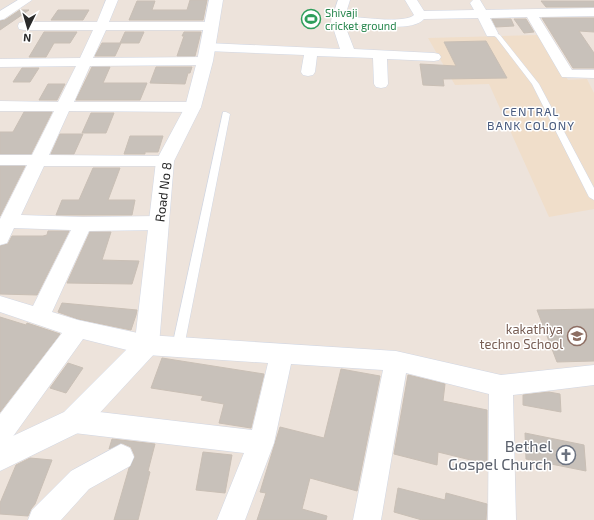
<svg xmlns="http://www.w3.org/2000/svg" width="594" height="520" font-family="'Exo 2',sans-serif">
<style>
.education{fill:#f0deca}
.building{fill:#c8c1ba;stroke:#c9bfb5}
.lines{fill:none;stroke-linecap:round;stroke-linejoin:round}
.service-casing{stroke:#d1d7e4;stroke-width:1}
.minor-casing{stroke:#d1d7e4;stroke-width:1}
.tertiary-casing{stroke:#d1d7e4;stroke-width:1}
.service{fill:#fff;fill-rule:evenodd}
.minor{fill:#fff;fill-rule:evenodd}
.tertiary{fill:#fff;fill-rule:evenodd}
.labels{text-anchor:middle;stroke-width:3;stroke-linejoin:round;paint-order:stroke}
.far-leisure-label{font-size:11px;fill:#27864d;stroke:#fff;text-anchor:start}
.far-neighbourhood-label{font-size:12px;letter-spacing:1px;fill:#485a7e;stroke:#fff}
.street-label{font-size:13px;fill:#2a2a2a;stroke:#fff}
.education-label{font-size:13px;fill:#785e54;stroke:#fff;text-anchor:end}
.near-worship-label{font-size:16px;fill:#5b616d;stroke:#fff;text-anchor:end}
</style>
<rect width="100%" height="100%" fill="#ede3db"/>
<!-- education -->
<path class="education" d="M540 35 568 80 587 79 594 93V209L549 217 489 84 455 85 428 38Z"/>
<!-- building -->
<path class="building" d="M190 0H207L203 20H129L137 1H155L152 10H187Z
M541 1H594V7H546Z
M20 10H29L0 30V21L5 20Z
M58 10H89L83 20H51Z
M542 18H594V32L579 31 594 53V68H573Z
M492 19H511L514 26 496 27Z
M514 19H526L534 32 524 33Z
M44 32H77L70 43H54L46 57H29Z
M125 32H144L139 43H120Z
M184 32H201L195 56H177L184 36H182Z
M486 41 507 78 443 79 444 86 423 85 420 64 456 66 444 42Z
M102 43H121L115 56H95Z
M92 67H110L103 83H147L140 100H76Z
M156 67H192L190 73H188L185 84 150 83Z
M22 68H39L30 82H13Z
M48 84H65L57 100H39Z
M24 112H52L31 154H0V132H13Z
M91 113H114L106 133H82Z
M60 134H83L74 154H51Z
M130 136H163L158 152H145V154H124Z
M0 166H25L0 216Z
M93 168H120L108 200H135L132 215H56L62 200H79Z
M48 231H69L37 295 0 294V246L8 244 12 236H43L47 235Z
M90 232H111L102 260 139 261 132 284 67 283Z
M62 303 137 310 136 315 131 330 78 319 58 312Z
M594 309V361L557 362 537 310Z
M0 317 26 325 27 323 60 334 0 412Z
M162 358 264 374 251 428 219 423 224 404 201 400 203 396 151 388Z
M68 363 83 368 66 393 50 388Z
M341 369 380 376 357 491 310 478 302 509 327 516 326 520H257L266 493 260 492 280 427 324 438Z
M408 375 445 384 443 401 487 410V464L438 452 437 465 394 454Z
M549 392 560 394 561 412 523 405V395Z
M525 433 584 445 586 471 526 459Z
M112 439 155 444 148 471 150 472 138 520H114L129 468 135 456 131 447 122 443 109 449Z
M203 452 232 455 225 493 196 490Z
M30 458 52 460 35 504 31 509 28 516 0 514V503L16 465Z
M398 488 445 500 446 493 487 504 486 520H422L394 512Z"/>
<g class="lines">
<!-- service casing -->
<g class="service-casing">
<path id="service" d="M492 31 500 35 539 84 594 188V200L589 197 532 84 496 37 489 33Z
M223 112H226L230 114 184 347 182 350 178 352 174 350 172 347Z"/>
</g>
<!-- minor casing -->
<g class="minor-casing">
<path id="minor" d="M18 0H32L4 19 0 20V11Z
M106 0H118L109 22H210L215 23 216 26 215 29 210 30H106L93 58 205 57 210 58 212 61 210 64 205 65 90 66 74 102H193L198 104 201 107 198 110 193 112 69 111 49 155 165 156 171 157 173 161 171 165 165 166H44L21 215 83 217 159 216 166 218 168 223 166 228 159 230 89 231 52 312 78 320 147 335 396 351 501 375 594 365V385L513 395 516 520H488L489 394 406 373 381 520H353L383 370 291 364 274 443 245 520H217L244 453 74 433 65 429 62 421 65 413 74 409 252 430 268 363 147 355 83 339 9 442 0 446V414L62 333 0 312V296L33 306 71 230 14 228 7 243 0 245V219L27 165H0V155H32L54 111H0V101L58 102 76 66 0 67V59L80 58 93 30H24L19 29 18 26 19 23 24 22H97Z
M338 0H350L345 16C359 17 404 24 414 15L405 0H417L424 11 474 10 470 3 473 0H480L486 10 594 8V16L539 17 572 70H594V78L562 77 527 17 490 18 498 33 497 36H487L478 18 424 19C413 33 361 24 344 23L354 49 434 53 439 54 441 57 439 60 434 61 387 59 388 84 386 87 381 88 376 87 374 84 373 58 317 56 315 72 313 75 308 76 303 75 301 72 304 55 207 51 202 50 200 47 202 44 207 43 340 49 331 21Z
M121 444 130 448 134 457 130 466 89 489 61 520H28L32 510 71 471Z"/>
</g>
<!-- tertiary casing -->
<g class="tertiary-casing">
<path id="tertiary" d="M209 0H223L213 61 201 107 174 161 159 345 156 352 84 430 0 471V442L64 412 135 341 156 161 185 107 197 61Z"/>
</g>
<!-- service -->
<use href="#service" class="service"/>
<!-- minor -->
<use href="#minor" class="minor"/>
<!-- tertiary -->
<use href="#tertiary" class="tertiary"/>
</g>
<!-- icons -->
<defs>
<g id="stadium-ring" transform="scale(1)"><circle r="9.5" fill="#fff" stroke="#2e9e5b" stroke-width="1.5"/><path d="M0-5a6.5 5 0 1 0 0 10a6.5 5 0 1 0 0-10ZM-3.5-1.8h7v3.6h-7Z" fill="#2e9e5b"/></g>
<g id="school-ring" transform="scale(1)"><circle r="9.5" fill="#fff" stroke="#8d6e63" stroke-width="1.5"/><path d="M0-5L7-2L0 1L-7-2ZM-4 1L0 2.5L4 1V4Q0 6-4 4Z" fill="#8d6e63"/></g>
<g id="church-ring" transform="scale(1)"><circle r="9.5" fill="#fff" stroke="#6b7280" stroke-width="1.5"/><path d="M-1.2-6h2.4v3.5h3.3v2.4h-3.3V6h-2.4V-.1h-3.3v-2.4h3.3Z" fill="#6b7280"/></g>
</defs>
<g fill-rule="evenodd">
<use href="#stadium-ring" x="311" y="19"/>
<use href="#school-ring" x="577" y="336"/>
<use href="#church-ring" x="566" y="455"/>
</g>
<g class="labels">
<!-- far-leisure labels -->
<g class="far-leisure-label">
<text x="325" y="17">Shivaji<tspan x="325" dy="13">cricket ground</tspan></text>
</g>
<!-- far-neighbourhood labels -->
<g class="far-neighbourhood-label">
<text x="531" y="116">CENTRAL<tspan x="531" dy="14">BANK COLONY</tspan></text>
</g>
<!-- street labels -->
<g class="street-label">
<text transform="translate(163 192) rotate(-83)" y="5">Road No 8</text>
</g>
<!-- education labels -->
<g class="education-label">
<text x="563" y="334">kakathiya<tspan x="563" dy="15">techno School</tspan></text>
</g>
<!-- near-worship labels -->
<g class="near-worship-label">
<text x="552" y="452">Bethel<tspan x="552" dy="18">Gospel Church</tspan></text>
</g>
</g>
<!-- north arrow -->
<g transform="translate(28 28) rotate(185)" stroke="#ffffff" stroke-width="3" paint-order="stroke">
<path d="M0-3L7 15L0 10L-7 15Z" fill="#2a2a2a"/>
<text y="-6" font-size="11" font-weight="bold" text-anchor="middle" fill="#2a2a2a">N</text>
</g>
</svg>
